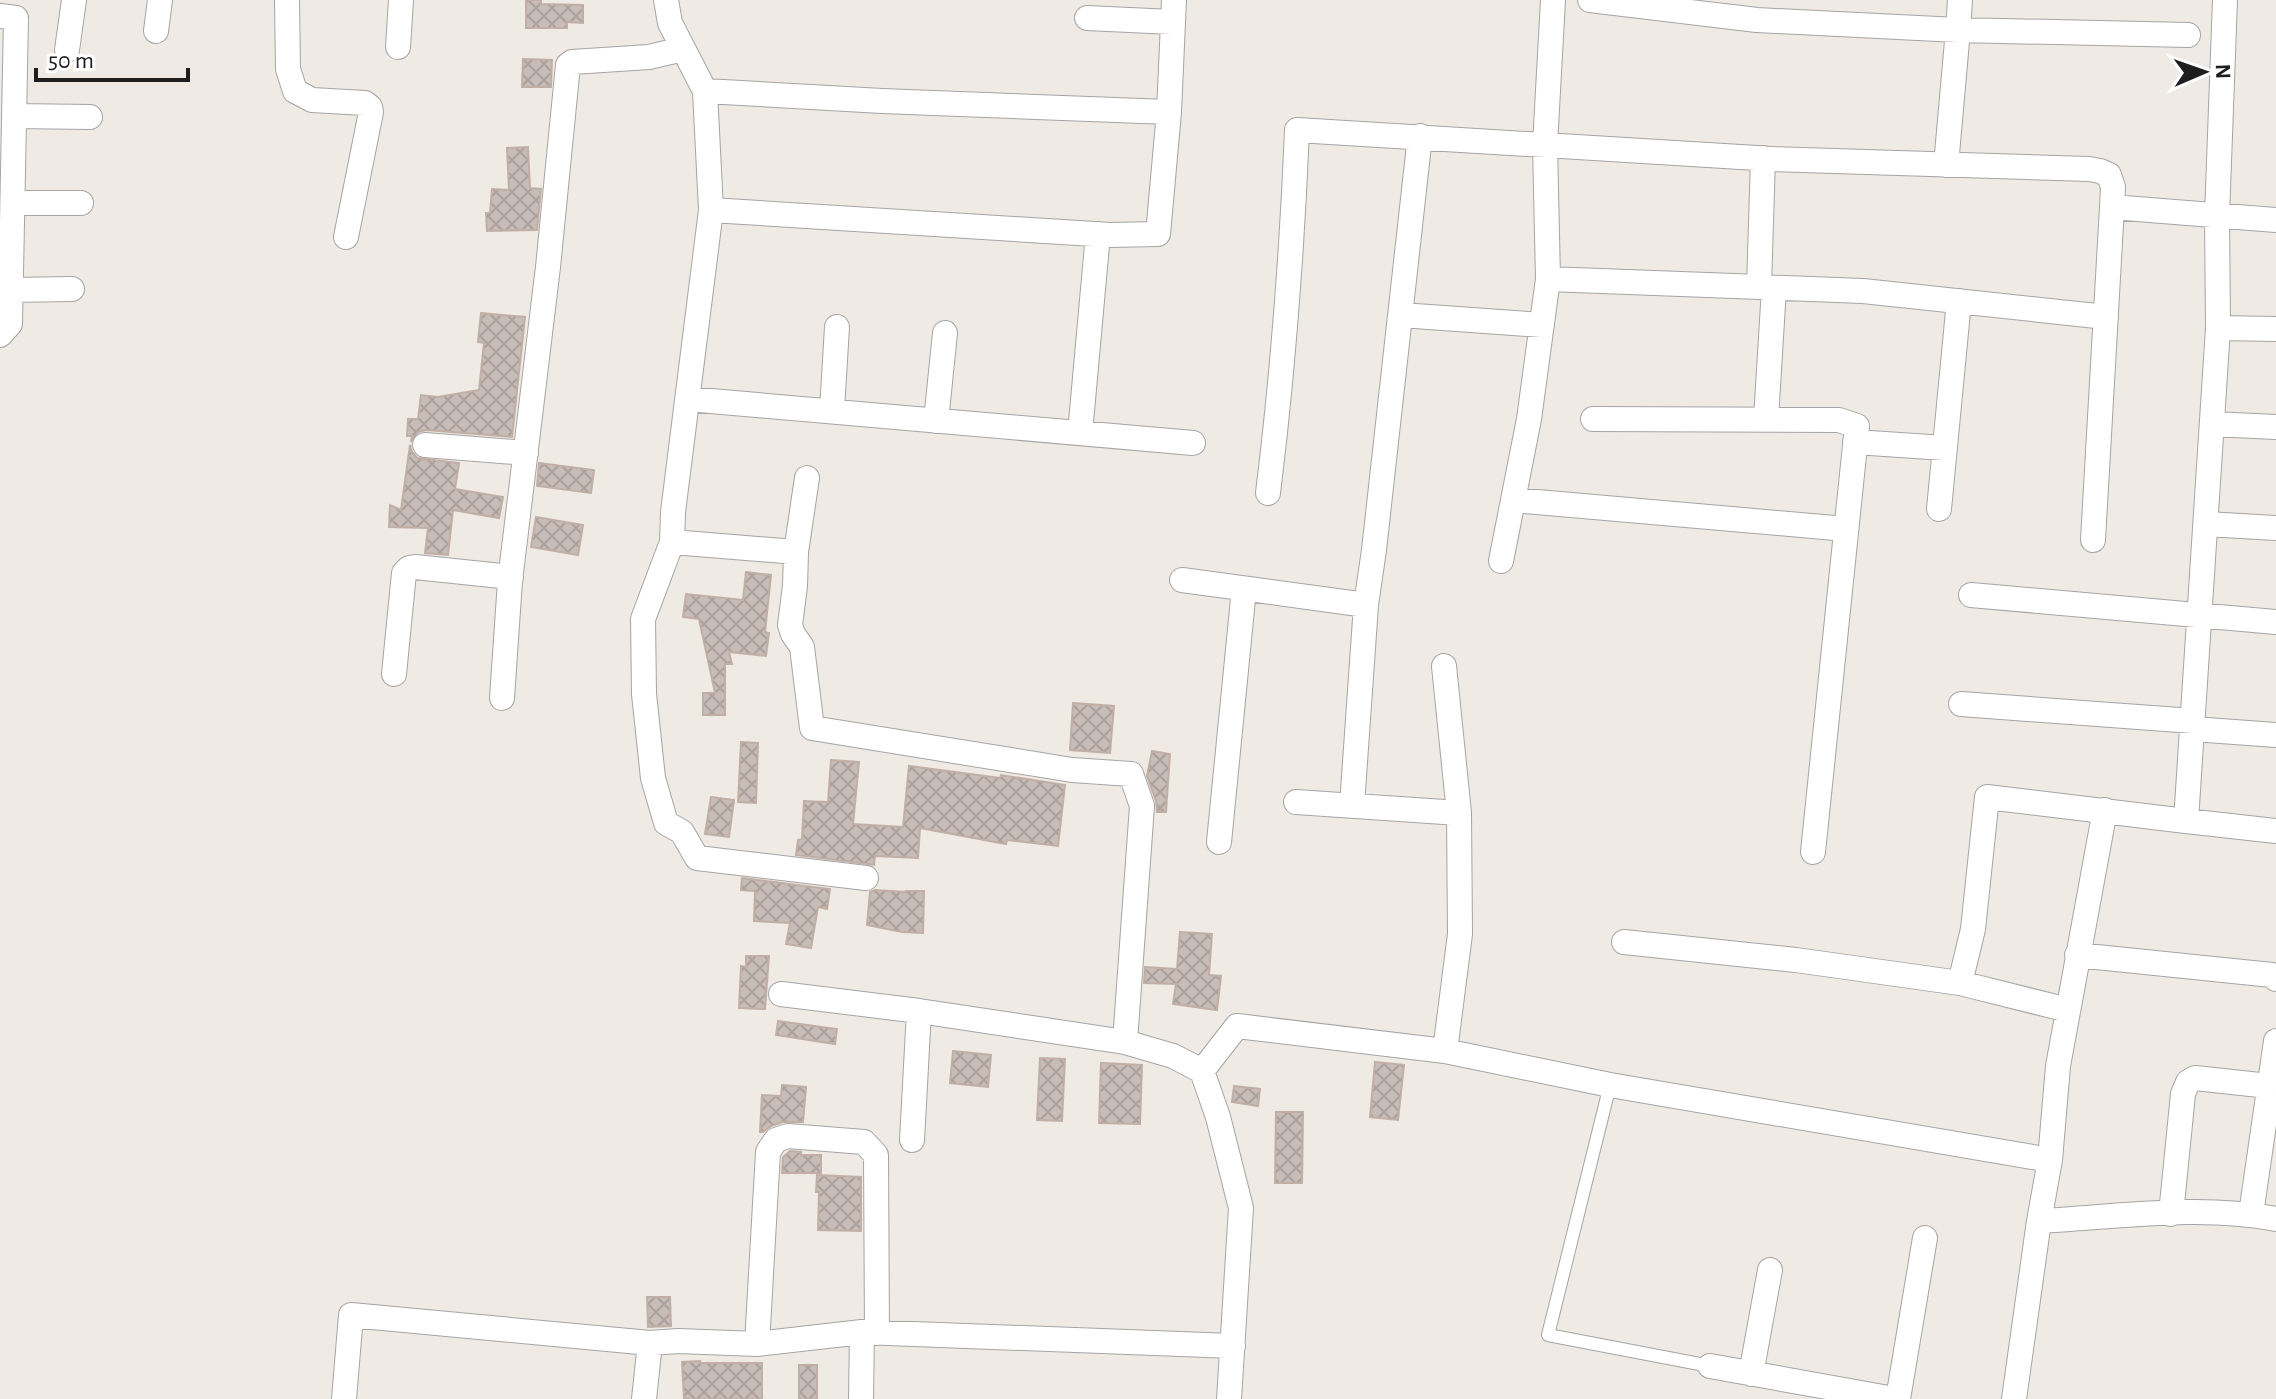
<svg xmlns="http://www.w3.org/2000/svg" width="2276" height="1399" font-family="'Alegreya Sans',sans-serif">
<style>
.building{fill:url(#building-cross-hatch);stroke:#c1afa5;stroke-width:2}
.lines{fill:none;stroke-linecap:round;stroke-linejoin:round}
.lane-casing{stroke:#a5a5a5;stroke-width:14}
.street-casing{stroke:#a5a5a5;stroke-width:26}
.lane{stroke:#fff;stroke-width:12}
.street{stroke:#fff;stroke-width:24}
</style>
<defs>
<pattern id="building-cross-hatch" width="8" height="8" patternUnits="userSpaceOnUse" patternTransform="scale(2)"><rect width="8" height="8" fill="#c7bcb6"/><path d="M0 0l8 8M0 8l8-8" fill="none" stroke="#aaa19c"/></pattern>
</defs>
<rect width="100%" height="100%" fill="#efeae3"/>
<!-- building -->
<path class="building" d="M526 0H541V4L583 5V23L567 22V28H526Z
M523 59 552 60 551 87H522Z
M528 147 530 188 541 189 537 230 487 231 486 213H490L492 189 509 190 507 148Z
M481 313 525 317 512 437 426 430 418 432 411 442 412 436H407L408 419H418L421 395 438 397 479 390 484 343 478 342Z
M410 445 412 452 417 458 459 463 455 489 503 497 499 518 453 510 448 555 425 553 428 528 389 527 390 505 401 510Z
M539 463 594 470 591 493 537 486Z
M536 517 583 525 578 555 531 547Z
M746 572 771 575 765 632 769 633 766 656 729 652 732 664H725V715H703V693H715L699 619 683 617 686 594 743 600Z
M1073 703 1114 706 1110 753 1070 750Z
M741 742 758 743 756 803 738 802Z
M1152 751 1170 754 1166 812H1157L1156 801 1147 776Z
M831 760 859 762 853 824 903 827 909 766 1000 778 1001 775 1065 785 1058 846 1007 840 1006 844 920 828 918 858 875 856 874 865 796 855 798 840 802 839 804 801 828 802Z
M711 797 734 800 729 837 705 834Z
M742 878 830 889 827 909 818 907 811 948 786 944 790 923 754 921 755 891 741 890Z
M875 890 906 892V891H924L923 933 902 932 867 925 870 892Z
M1180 932 1212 934 1209 975 1221 976 1217 1010 1173 1004 1176 984 1144 983 1145 967 1177 969Z
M746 956H769L765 1009 739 1008 741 966 746 967Z
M778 1021 837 1029 835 1044 776 1035Z
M953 1051 991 1055 988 1087 950 1083Z
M1040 1058 1065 1059 1062 1121 1037 1120Z
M1375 1062 1404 1065 1398 1120 1370 1117Z
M1101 1063 1142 1065 1140 1124 1099 1123Z
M782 1085 806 1087 803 1122H783L771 1126 763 1132H760L762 1095 781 1096Z
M1234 1086 1260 1089 1258 1106 1232 1102Z
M1276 1112H1303L1302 1183H1275Z
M790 1151 801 1152V1155H821V1173H782L783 1157Z
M817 1175 861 1177V1231L818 1230 819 1192H816Z
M647 1297H670L671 1326 648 1327Z
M700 1361V1363H762V1399H684L682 1362Z
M799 1365H817V1399H799Z"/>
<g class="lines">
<!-- lane casing -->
<g class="lane-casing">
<path id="lane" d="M1610 1085 1548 1335 1710 1366"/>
</g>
<!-- street casing -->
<g class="street-casing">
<path id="street" d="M287 0 288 69 295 91 312 100 365 103 370 107 371 112 346 237
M666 0 670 23 705 91 711 210 673 512 672 542 796 552 795 586 790 625 793 634 802 647 812 728 1072 770 1131 774 1142 806 1125 1042 1173 1056 1202 1071 1218 1117 1241 1208 1229 1399
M1590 0 1757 20 1958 30 1960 0
M0 16 16 18 10 324 0 335
M1087 18 1172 22
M156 31 160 0
M398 47 401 0
M67 50 74 0
M705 91 882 101 1169 112
M15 116 90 117
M1946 165 1958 30 2188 35
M13 203H81
M711 210 1110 235 1158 234 1169 112 1174 0
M1548 279 1863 291 2106 317
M1759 287 1763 158
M11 290 72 289
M1401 315 1542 325
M2218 328 2276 329
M688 399 1193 443
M832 410 837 327
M1593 419 1839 420 1857 426 1813 852
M1766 419 1774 288
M936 421 945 333
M2212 424 2276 427
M1080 433 1098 234
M1855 442 1945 448
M425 445 526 453
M1268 493C1283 372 1292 252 1297 130L1773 159 2089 169 2100 171 2109 175 2113 187 2112 207 2276 220
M1514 500 1846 529
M1939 509 1959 301
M2206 524 2276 528
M2093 540 2112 207
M672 542 643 619 644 694 653 778 666 823 682 832 697 858 866 878
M796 552 807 478
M1501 561 1529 419 1548 279 1545 145 1553 0
M1182 580 1366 605
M1971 595 2276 622
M1444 666 1459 813
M394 674 404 573 409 568 415 567 511 577
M502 698 510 581 548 267 568 65 572 62 649 57 683 49
M1961 704 2193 721
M2193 729 2276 735
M1296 802 1459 813 1460 934 1445 1051
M1352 805 1366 605 1374 550 1420 136
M2186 821 2276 831
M1219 842 1244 589
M1624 942 1796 960 1960 983 2068 1010
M2077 955 2272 975 2276 979
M1960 983 1973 929 1987 797 2186 821 2218 328 2217 216 2225 0
M781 994 919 1011 1125 1042
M1202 1071 1237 1026 1445 1051 1610 1085 2050 1160
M912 1140 919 1011
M2171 1214 2183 1094 2188 1082 2195 1078 2269 1086
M2251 1214 2276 1041
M2039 1221C2117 1217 2200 1204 2276 1219
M757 1344 768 1152 776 1140 788 1136 864 1142 876 1155 877 1333
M1710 1366 1894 1399
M1751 1374 1770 1270
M344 1399 351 1315 650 1343 678 1341 757 1344 862 1332 1233 1346
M644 1399 650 1343
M861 1399 862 1332
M1898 1399 1925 1238
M2014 1399 2039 1221 2050 1160 2058 1066 2105 810"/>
</g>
<!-- lane -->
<use href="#lane" class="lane"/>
<!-- street -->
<use href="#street" class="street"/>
</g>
<!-- north arrow -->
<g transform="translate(2204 72) rotate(88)" stroke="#ffffff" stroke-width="6" paint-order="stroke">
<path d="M0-6L14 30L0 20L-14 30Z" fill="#1e1e1e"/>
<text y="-12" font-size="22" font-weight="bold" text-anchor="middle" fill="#1e1e1e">N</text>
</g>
<!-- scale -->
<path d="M36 68v12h152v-12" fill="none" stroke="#1e1e1e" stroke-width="4"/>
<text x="48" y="68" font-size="24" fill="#1e1e1e" stroke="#ffffff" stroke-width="6" paint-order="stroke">50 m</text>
</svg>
